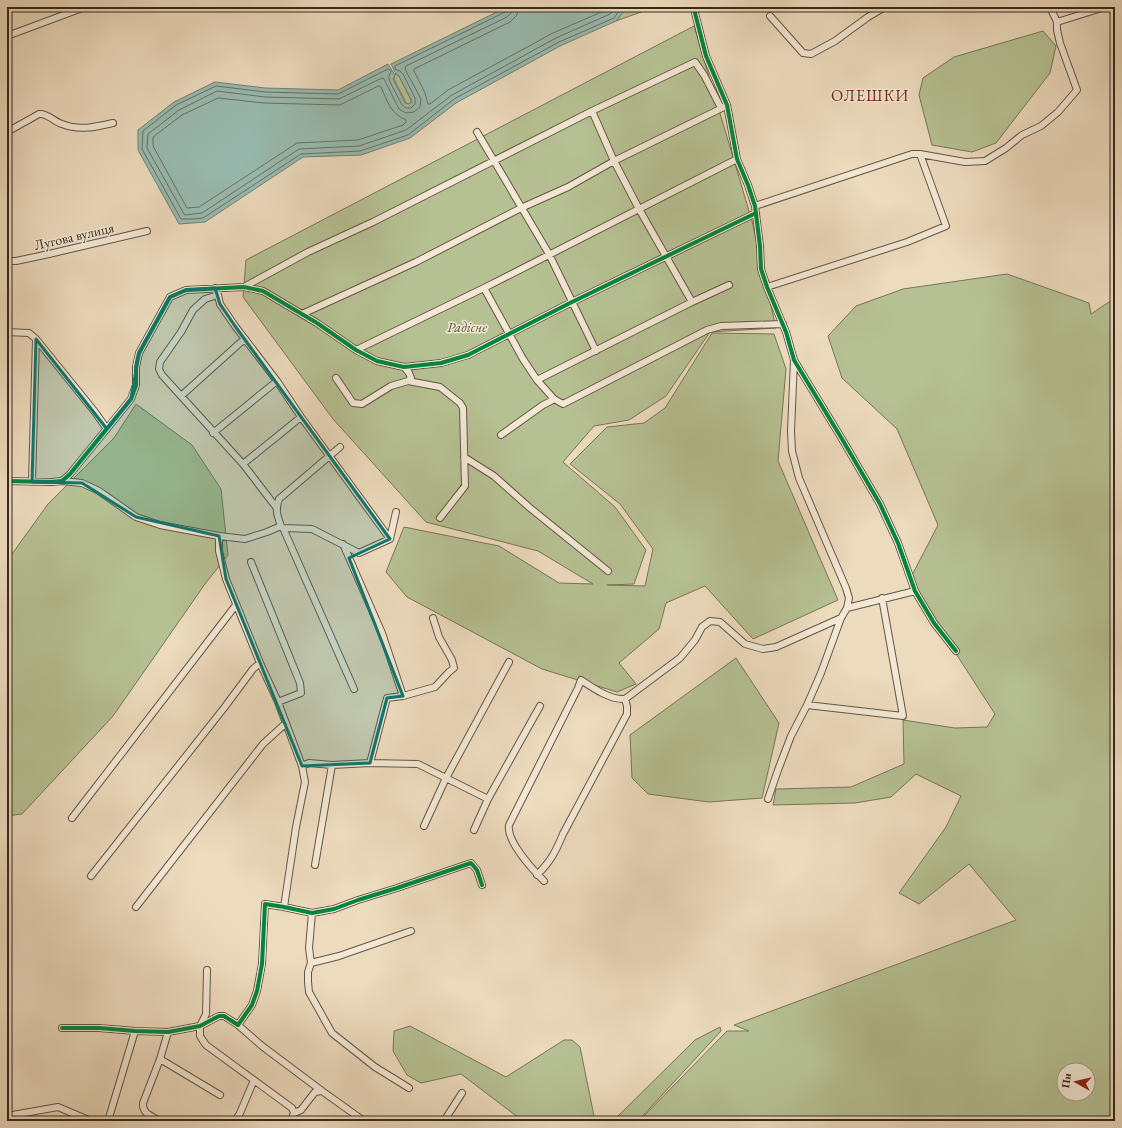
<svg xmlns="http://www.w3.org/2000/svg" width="1122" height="1128" font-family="'EB Garamond',serif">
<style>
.green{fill:#b6c193;stroke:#767658;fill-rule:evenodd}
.water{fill:#99bbb1;stroke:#718175}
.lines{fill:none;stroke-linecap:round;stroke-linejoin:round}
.shore{stroke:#687266;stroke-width:1}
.minor-casing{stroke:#645644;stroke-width:8}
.minor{stroke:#f3e8d5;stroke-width:6}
.cycleway-casing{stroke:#f3e8d5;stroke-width:6}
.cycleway{stroke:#00873e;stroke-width:4}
.marked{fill:#0f766e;fill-opacity:0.2;stroke:#0f766e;stroke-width:3;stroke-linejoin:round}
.labels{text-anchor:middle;stroke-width:3;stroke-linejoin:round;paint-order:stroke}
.street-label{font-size:14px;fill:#362a1c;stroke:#f3e8d5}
.park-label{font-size:14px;font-style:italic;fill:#56503a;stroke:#f3e8d5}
.quarter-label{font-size:16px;letter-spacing:1px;fill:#7a1f14;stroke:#f3e8d5}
</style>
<rect width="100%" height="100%" fill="#eddbbe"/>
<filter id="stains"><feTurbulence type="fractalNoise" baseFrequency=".005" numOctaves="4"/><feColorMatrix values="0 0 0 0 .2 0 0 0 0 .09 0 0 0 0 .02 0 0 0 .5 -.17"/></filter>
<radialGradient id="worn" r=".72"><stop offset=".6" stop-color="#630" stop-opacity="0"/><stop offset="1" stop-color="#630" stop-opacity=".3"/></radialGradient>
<!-- green -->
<path class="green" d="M627 7H655L616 21Z
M694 26 752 221 776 328 710 332 666 396 629 420 594 426 563 462 615 507 646 550 634 584 607 585 645 586 653 549 620 504 570 464 607 427 644 423 665 408 712 333 774 334 786 369 778 461 838 600 753 639 705 586 666 603 659 629 619 663 636 684 617 692 542 669 407 597 386 572 404 527 499 546 559 583 593 584 538 551 426 522 333 419 243 297 246 260Z
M1043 31 1056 46 1050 73 996 143 972 152 932 145 919 95 923 78 954 57Z
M396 74 399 76 411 100V102L409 104 406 103 394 79V76Z
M1007 274 1089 303 1091 314 1115 298V773L1112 783 1115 784V1121H639L727 1031H749L734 1025 1016 920 969 864 919 904 899 893 946 827 961 796 916 774 891 797 855 803 773 805 776 789 851 787 904 764 903 720 955 728 987 727 995 714 909 581 938 525 897 429 842 378 828 336 856 306 903 289ZM1064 1070H1088V1094H1064Z
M136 404 192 445 221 489 228 555 205 584 113 716 22 814 7 816V561L48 504 114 438Z
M736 658 779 723 762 798 709 802 648 794 632 778 630 735Z
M410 1026 506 1077 564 1040H572L580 1047 595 1121H523L461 1074 421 1083 407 1075 393 1051 394 1031Z
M720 1027 721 1031 638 1121H613L695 1040Z"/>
<!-- water -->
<path class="water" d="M507 7H627L616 21 560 46 456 103 410 138 361 155 303 157 205 222 179 224 138 150V130L174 102 215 82 265 88 338 90 388 64 395 75 393 79 405 103 409 104 412 102 411 99 399 76 396 74 391 64Z"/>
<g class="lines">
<!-- shore -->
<path class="shore" d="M507 7V10L505 12 395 66V69L400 71 403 74 415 98V104L411 108H406L402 105 389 80V76L391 71 388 69 338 94 265 92 216 86 176 105 143 131 142 149 181 219H193L203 218 301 154 360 151 408 135 454 99 559 42 614 18 622 7
M512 7 511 13 507 17 406 66 405 69 421 99 420 107 414 112 406 113 399 109 384 79 382 78 339 99 265 97 217 91 179 110 148 134 147 148 184 214 185 215 202 213 299 149 359 146 406 130 452 95 556 38 610 14 616 7
M518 7 517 15 510 22 414 69V71L425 93 428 104H430L448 90 553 33 606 10 608 7
M379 86 381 87C388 102 390 113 406 120V122L403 125 358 140 297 143 199 207 187 208 153 146V137L182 115 218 98 264 103 340 105 344 103Z"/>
<!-- minor casing -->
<g class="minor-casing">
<path id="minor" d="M695 7V13L706 56 727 105 737 159 748 185 755 206 760 246 761 269 767 287 786 332 794 360 842 439 880 504 898 543 915 591 934 623 956 651
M770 16 803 53 811 54 835 41 868 17 885 7
M1057 22 1105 7
M7 36 85 7
M592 111 614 161 639 209 692 302
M7 132 39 114C48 113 54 122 62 124 79 131 96 127 113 123
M477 132 549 254 596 351
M755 206 912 154H920L965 162 985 161 1006 148 1022 135 1041 126 1058 112 1077 90 1060 43 1057 30V22L1050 7
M7 261H16L49 254 147 231
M244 287 308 252 373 222 592 111 695 62 704 75 721 108
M767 287 907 242 946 226 920 154
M215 288 218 295 220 304 235 326 277 381 301 417 390 539
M484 288 523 359 537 380 554 399
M218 295 205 299 193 310 181 332 160 362 159 369 162 375 181 396 243 464 276 507
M302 314 416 262 521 208 568 187 614 161 724 107
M7 332 29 333 36 339 32 482
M36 339 95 412 107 429
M356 350 484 288 737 159
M336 378 353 403 362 404 391 386 408 381 411 378 409 373 404 367
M537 380 692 302 729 285
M408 381 440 387 460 403 463 408 465 486 440 518
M181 396 241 342 246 340
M213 433 277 381
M501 435 543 405 551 401 554 399 563 404 707 330 721 326 783 324
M464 457 494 476 530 508 608 571
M243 464 301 417
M7 481 52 482 62 481 70 474 131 399 136 385V367L139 353 170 297 186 290 244 287 263 291 317 323 356 350 377 361 404 367 441 363 468 355 572 302 756 213
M62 481 82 483 99 491 136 517 160 525 219 536 245 539 267 532 281 526 283 528 312 529 359 553 390 539 396 512
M281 526C277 515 275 510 279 499L340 447
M283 528 354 689
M219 536V551L226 579 260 663 278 702 302 766 305 782 296 827 284 907
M343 544 382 633 403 696
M251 562 300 683 301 693 278 702
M847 608 915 591
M807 705 903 716 882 598
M370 763 387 698 403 696 435 687 449 672 454 668 452 660 439 637 433 618
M302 766 309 763 332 765 370 763 418 764 488 799
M768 799 778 770 791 736 807 705 821 673 841 618 847 608 849 598 846 588 799 478 792 451 791 431 794 360
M72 818 236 605
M424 826 446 778 509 662
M474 830 488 799 540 706
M315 865 332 765
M537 875C551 861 556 851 563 834L627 714V706L625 699
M91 876 224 708 253 669 260 663
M544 881C533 870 506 841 509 825L578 688 581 680C593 688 610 700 625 699L680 658 695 640 702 627 710 621 720 622 745 644 763 649 776 647 841 618
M136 907 263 744 286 723
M312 913 309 948 311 963 308 972V982L309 992 332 1033 375 1067 409 1088
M311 963 339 956 411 931
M207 970 206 1014 200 1026V1036L206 1045 292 1108 294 1113 291 1121
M238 1025 262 1046 322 1091
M62 1028H99L135 1031 168 1032 200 1026 219 1016H224L238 1025 252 1005 257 991 262 964 265 904 284 907 312 913 334 909 358 900 397 888 471 863 477 870 482 885
M160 1059 220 1095
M294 1113 301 1110 315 1092 322 1091 364 1121
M7 1116 58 1107 91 1121
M108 1121 135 1031
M160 1121C152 1116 142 1114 143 1103L160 1059 168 1032
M235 1121 240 1113 254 1080
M444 1121 462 1093"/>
</g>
<!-- minor -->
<use href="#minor" class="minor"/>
<!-- cycleway casing -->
<g class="cycleway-casing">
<path id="cycleway" d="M695 7V13L706 56 727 105 737 159 748 185 755 206 760 246 761 269 767 287 786 332 794 360 842 439 880 504 898 543 915 591 934 623 956 651
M7 481 52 482 62 481 70 474 131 399 136 385V367L139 353 170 297 186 290 244 287 263 291 317 323 356 350 377 361 404 367 441 363 468 355 572 302 756 213
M62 1028H99L135 1031 168 1032 200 1026 219 1016H224L238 1025 252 1005 257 991 262 964 265 904 284 907 312 913 334 909 358 900 397 888 471 863 477 870 482 885"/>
</g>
<!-- cycleway -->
<use href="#cycleway" class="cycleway"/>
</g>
<!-- marked area -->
<path class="marked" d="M215 288 220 304 235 326 390 539 349 558 403 696 387 698 370 763 302 766 226 579 219 536 136 517 82 483 32 482 36 339 107 429 131 399 139 353 170 297 186 290Z"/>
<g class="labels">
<!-- street labels -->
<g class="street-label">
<text transform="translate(74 236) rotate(-13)" y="5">Лугова вулиця</text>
</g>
<!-- park labels -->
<g class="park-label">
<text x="467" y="332">Радісне</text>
</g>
<!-- quarter labels -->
<g class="quarter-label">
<text x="870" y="101">ОЛЕШКИ</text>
</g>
</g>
<!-- margin -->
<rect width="1122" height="1128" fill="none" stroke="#eddbbe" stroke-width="24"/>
<rect x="8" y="8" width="1106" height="1112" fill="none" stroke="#362a1c" stroke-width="2"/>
<rect x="12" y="12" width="1098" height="1104" fill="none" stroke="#362a1c"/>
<!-- north arrow -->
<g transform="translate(1076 1082) rotate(278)"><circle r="19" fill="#f3e8d5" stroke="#a79c8b"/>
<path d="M0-3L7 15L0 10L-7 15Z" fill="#8f2418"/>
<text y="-6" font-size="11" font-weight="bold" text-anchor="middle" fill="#362a1c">Пн</text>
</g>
<rect width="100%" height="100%" filter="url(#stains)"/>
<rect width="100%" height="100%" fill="url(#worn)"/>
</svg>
